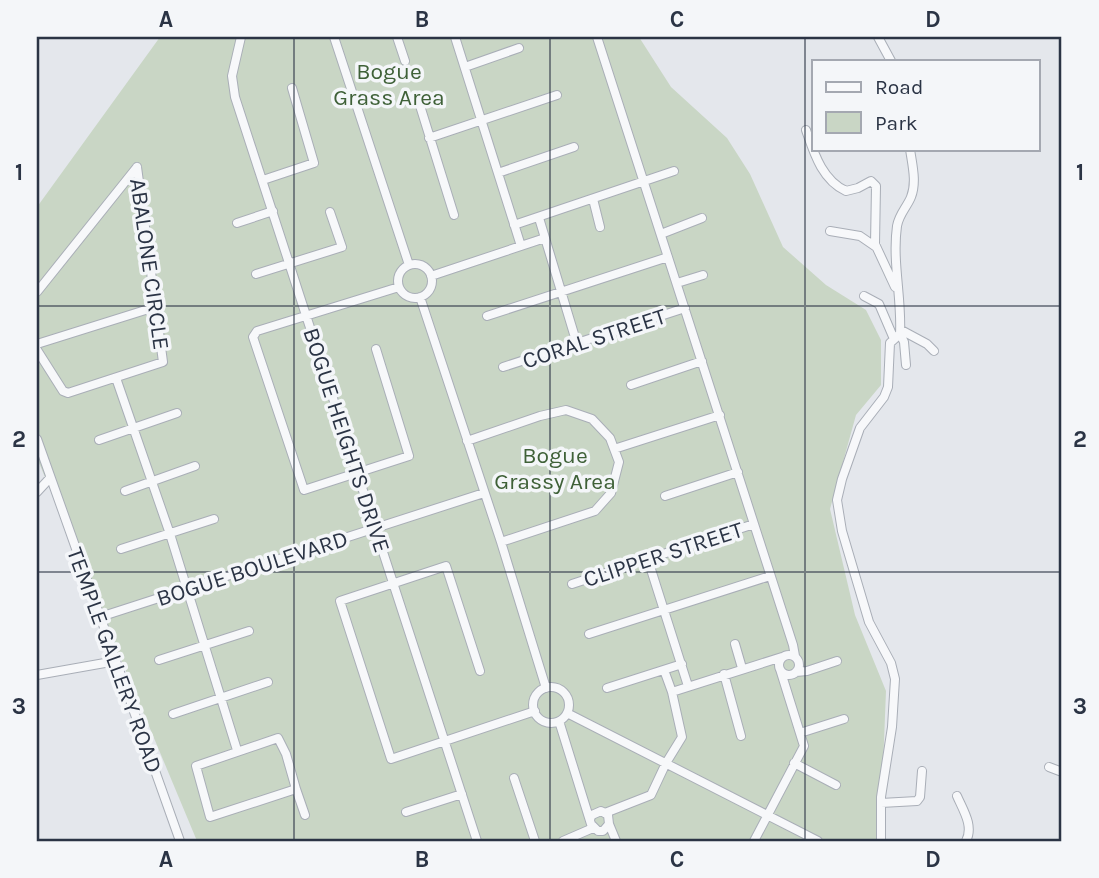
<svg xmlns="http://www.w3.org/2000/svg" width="1099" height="878" font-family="Karla,sans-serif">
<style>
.green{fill:#c9d6c5}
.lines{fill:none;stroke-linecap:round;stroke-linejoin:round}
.minor-casing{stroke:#a9aeb7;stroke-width:10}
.minor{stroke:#f7f8fa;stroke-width:8}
.grid{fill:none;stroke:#2b3445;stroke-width:2;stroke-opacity:0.55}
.labels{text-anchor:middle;stroke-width:7;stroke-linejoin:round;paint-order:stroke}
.park-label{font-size:23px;fill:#3f6138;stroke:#f4f6f9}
.street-label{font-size:23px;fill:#2b3445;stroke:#f4f6f9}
.neatline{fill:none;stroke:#2b3445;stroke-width:2.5}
.grid-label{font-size:23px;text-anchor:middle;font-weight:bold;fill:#2b3445}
</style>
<rect width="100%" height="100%" fill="#e4e7ec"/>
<!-- green -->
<path class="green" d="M160 37H639L671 87 727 138 750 174 783 247 826 285 866 310 881 340V385L856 415 830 509 855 615 886 691 880 841H197L37 458V207Z"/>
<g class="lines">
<!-- minor casing -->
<g class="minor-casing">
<path id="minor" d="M241 37 232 76 235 97 477 841
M334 37 409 265
M397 37 405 61
M455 37 521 246
M597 37 793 645 795 656
M878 37 891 61
M465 67 519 48
M417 96 454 215
M806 130C814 153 822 180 846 191L858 188 871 181 876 186 875 244 895 287
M429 138 557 95
M498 173 574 147
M263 180 314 163 292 88
M593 199 600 227
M539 218 577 344
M237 223 273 211
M514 225 674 171
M830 231 860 236 876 247
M661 234 702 218
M398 281a17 17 0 1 1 34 0a17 17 0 1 1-34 0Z
M256 274 342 247 330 212
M431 276 545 238
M677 283 703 275
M37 292 137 167
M864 296 879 304 894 339
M420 297 501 542 546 688
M487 316 668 257
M901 330 927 344 934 351
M900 334 904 342 906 365
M37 344 155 307
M376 349 409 456 304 490 253 337 257 331 399 287
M37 350 63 391 68 393 163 362 137 167
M503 367 685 308
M116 378 170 534 237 750
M631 385 702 361
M37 439 180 841
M99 440 177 413
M467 441 540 416 566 410 592 419 610 438 619 462 611 493 595 511 501 542
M614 449 720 415
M125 491 195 466
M37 492 50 478
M665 496 738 472
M121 549 214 519
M648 560 688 686
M572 584 754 524
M100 617 484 493
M589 634 770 576
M735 644 742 668
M779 665a10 10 0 1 1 20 0a10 10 0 1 1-20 0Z
M159 660 249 631
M480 671 446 566 340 601 391 759 535 711
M796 672 807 671 837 661
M724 674 741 736
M37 675 116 661
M533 705a18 18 0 1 1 36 0a18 18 0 1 1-36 0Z
M607 688 682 664
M672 692 782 657
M567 713 818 841
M173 714 268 682
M559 721 591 824 598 831H603L609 824 608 815 601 811 592 815 590 819
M800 733 844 719
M278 738 286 754 296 789 210 817 196 766Z
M794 763 836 785
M1049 767 1062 772
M514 778 535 841
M296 789 305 815
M957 796C963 810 974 826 966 841
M881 803 917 801 920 797 922 771
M406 812 462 794
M605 813 651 795 666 763 682 737 672 692 664 670
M609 824 616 841
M563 841 593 828
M754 841 804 746 780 669
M881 841V797L892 727 895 679 891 663 869 622 842 531 837 500 842 479 860 428 884 397 888 387 890 343 900 334C902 298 892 262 897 226 899 214 907 207 911 197 917 182 912 164 910 149"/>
</g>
<!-- minor -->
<use href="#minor" class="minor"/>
</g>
<!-- grid -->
<path class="grid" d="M294 37V841M550 37V841M805 37V841M37 306H1062M37 572H1062"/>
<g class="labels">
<!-- park labels -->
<g class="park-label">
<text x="389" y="79">Bogue<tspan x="389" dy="26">Grass Area</tspan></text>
<text x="555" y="463">Bogue<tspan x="555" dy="26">Grassy Area</tspan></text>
</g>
<!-- street labels -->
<g class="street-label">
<text transform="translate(150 264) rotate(82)" y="8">ABALONE CIRCLE</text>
<text transform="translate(594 338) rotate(-18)" y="8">CORAL STREET</text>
<text transform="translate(347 440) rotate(72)" y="8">BOGUE HEIGHTS DRIVE</text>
<text transform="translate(663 554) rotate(-18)" y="8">CLIPPER STREET</text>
<text transform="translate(252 568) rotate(-18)" y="8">BOGUE BOULEVARD</text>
<text transform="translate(115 660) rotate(70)" y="8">TEMPLE GALLERY ROAD</text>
</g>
</g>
<!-- border -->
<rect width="1099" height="878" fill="none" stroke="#f4f6f9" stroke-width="77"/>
<!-- legend -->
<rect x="812" y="60" width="228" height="91" fill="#f4f6f9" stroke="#a4a8b1" stroke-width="2"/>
<rect x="826" y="82" width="35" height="10" fill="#f7f8fa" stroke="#a4a8b1" stroke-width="2"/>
<text x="875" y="94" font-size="21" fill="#2b3445">Road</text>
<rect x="826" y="112" width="35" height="21" fill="#c9d6c5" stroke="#a4a8b1" stroke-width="2"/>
<text x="875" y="130" font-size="21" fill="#2b3445">Park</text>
<rect x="38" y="38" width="1022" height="802" class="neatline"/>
<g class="grid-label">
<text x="166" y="27">A</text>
<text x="422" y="27">B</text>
<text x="677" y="27">C</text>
<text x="933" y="27">D</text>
<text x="19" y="180">1</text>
<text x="1080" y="180">1</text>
<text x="19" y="447">2</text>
<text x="1080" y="447">2</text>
<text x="19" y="714">3</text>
<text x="1080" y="714">3</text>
<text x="166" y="867">A</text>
<text x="422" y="867">B</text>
<text x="677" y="867">C</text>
<text x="933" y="867">D</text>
</g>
</svg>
